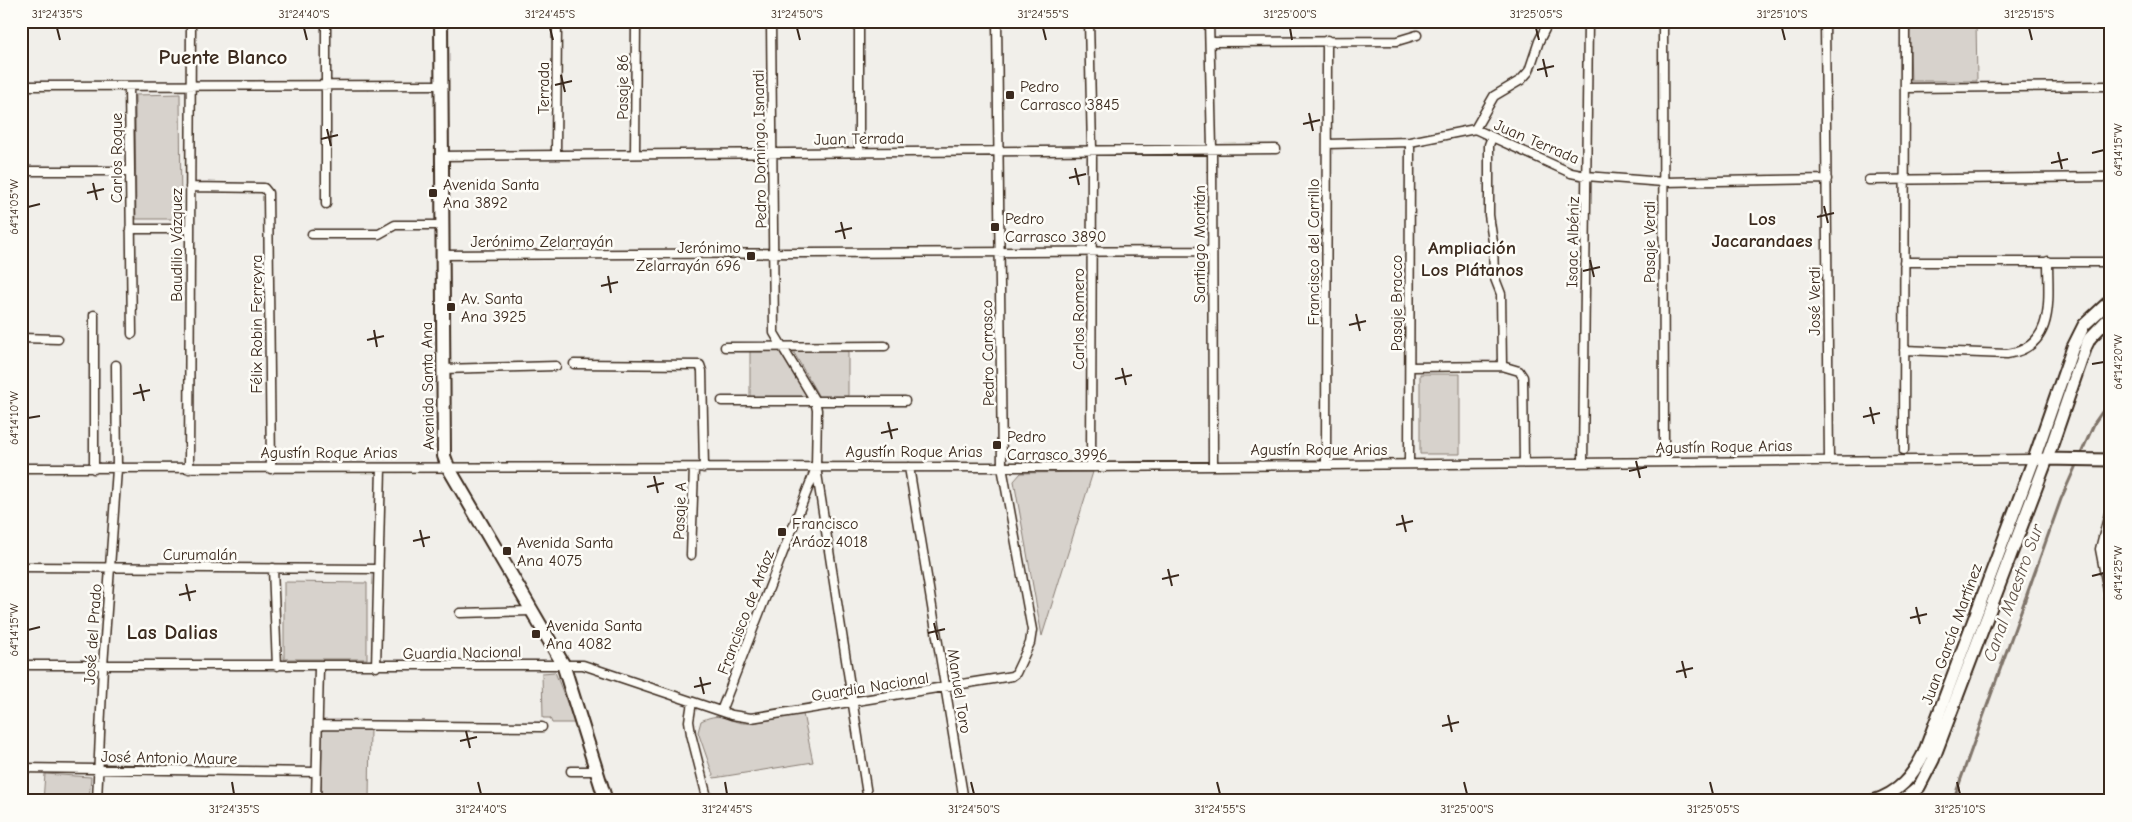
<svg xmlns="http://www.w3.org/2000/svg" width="2132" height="822" font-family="'Comic Neue',sans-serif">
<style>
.green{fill:#d7d2cc;stroke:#897e75}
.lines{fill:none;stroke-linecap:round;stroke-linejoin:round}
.stream{stroke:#80746b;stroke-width:3}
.street-casing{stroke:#3b2a1e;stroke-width:11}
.secondary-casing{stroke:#3b2a1e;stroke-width:15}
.primary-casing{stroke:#3b2a1e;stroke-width:16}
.street{stroke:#fdfcf7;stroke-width:8}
.secondary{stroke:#fdfcf7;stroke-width:11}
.primary{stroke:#fdfcf7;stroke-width:12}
.ticks{fill:none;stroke:#3b2a1e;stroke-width:2}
.poi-dot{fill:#3b2a1e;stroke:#fdfcf7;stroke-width:2}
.labels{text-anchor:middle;stroke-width:5;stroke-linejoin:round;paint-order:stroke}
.poi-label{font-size:16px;fill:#3b2a1e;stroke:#fdfcf7;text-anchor:start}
.street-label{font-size:16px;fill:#3b2a1e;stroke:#fdfcf7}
.water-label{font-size:18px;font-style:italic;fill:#63554b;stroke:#fdfcf7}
.quarter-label{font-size:19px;font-weight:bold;fill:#3b2a1e;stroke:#fdfcf7}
.district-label{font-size:21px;font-weight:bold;fill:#3b2a1e;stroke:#fdfcf7}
.neatline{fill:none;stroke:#3b2a1e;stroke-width:2}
.ticks-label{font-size:12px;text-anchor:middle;fill:#3b2a1e}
</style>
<rect width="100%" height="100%" fill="#f1efea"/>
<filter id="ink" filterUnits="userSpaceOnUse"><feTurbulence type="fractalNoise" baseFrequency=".02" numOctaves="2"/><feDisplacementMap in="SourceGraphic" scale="10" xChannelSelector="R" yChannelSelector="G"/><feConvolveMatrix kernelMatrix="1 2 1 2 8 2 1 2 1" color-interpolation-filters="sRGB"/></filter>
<g filter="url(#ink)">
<!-- green -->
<path class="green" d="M1909 21H1976L1977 81H1911Z
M180 94 181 219H136L135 95Z
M848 350V399L819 397 793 351Z
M750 351H779L808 398H750Z
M1420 374H1460V454H1420Z
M1093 472 1042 636 1014 481 1021 473Z
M284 582 367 583V659H284Z
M555 672 575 723H552L550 718H543L542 673Z
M803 714 813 762 714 778 698 732 701 721C725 709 730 725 749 723 767 721 785 717 803 714Z
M322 727H370L369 801H321Z
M45 774 91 777 89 801H43Z"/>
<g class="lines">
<!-- stream -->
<path class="stream" d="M2079 458 2095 422 2111 399
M1953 801 2061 499 2077 463"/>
<!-- street casing -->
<g class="street-casing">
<path id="street" d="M326 21V204
M771 21 774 333 815 401 817 410 816 467 868 801
M1089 21 1092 149 1091 467
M1209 21 1212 148 1213 466
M1663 21 1664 462
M1825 21 1829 461
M1210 42 1397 41 1417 35
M21 86 441 85
M129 86 132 334
M1905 88 2111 86
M1475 129 1494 96 1521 80 1529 71 1539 41 1549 21
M1492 137 1489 145V215L1493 242 1494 276 1501 294 1502 366 1519 371 1523 377 1524 463
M1327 144 1410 142 1475 129 1571 173 1586 176 1663 182 1827 179
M859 152V21
M556 154 557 21
M635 154 636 21
M441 156 1276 149
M21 171H130
M1869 180 2111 177
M190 187 264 188 268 193 271 469
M130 229H189
M312 234H379L395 225H442
M442 255 1212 251
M1904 262H2111
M94 315V469
M21 338 58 339
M725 347 885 346
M1904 350 2007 354C2056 347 2048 299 2048 261
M574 364 700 365 702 371 704 468
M1410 367 1502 366
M442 369 556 366
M722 401H905
M1904 450 1905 21
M1583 463 1588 21
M1409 464 1410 142
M1326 465 1327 40
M909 467 964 801
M21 468 1091 467 2034 459
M189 469 191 21
M2111 506 2100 549 2111 606
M691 555 694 468
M21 567 379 569
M273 568 277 666
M460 613 531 611
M21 665H583L732 715 751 718 1012 676 1016 673 1030 643 1032 630 1002 467 997 21
M376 667 381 468
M692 702 689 721 691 734 708 801
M721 711 816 468
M318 725 542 727
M21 768 316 772
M571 771H597
M97 801 103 666 117 469 116 365
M316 801 319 667"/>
</g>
<!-- secondary casing -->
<g class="secondary-casing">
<path id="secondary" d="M2041 459 2111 460
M1873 801C1899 793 1912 777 1924 753L2034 459 2073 347 2084 325 2111 300
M1902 801 1919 787 1933 760 2047 459 2086 346 2090 338 2111 316"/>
</g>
<!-- primary casing -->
<g class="primary-casing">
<path id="primary" d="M441 21 444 456 448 467 563 664 606 801"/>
</g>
<!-- street -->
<use href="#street" class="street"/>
<!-- secondary -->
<use href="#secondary" class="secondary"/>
<!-- primary -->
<use href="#primary" class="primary"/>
</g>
</g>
<!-- ticks -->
<path class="ticks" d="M57 28 60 40M304 28 307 40M550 28 553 40M797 28 800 40M1043 28 1046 40M1290 28 1292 40M1536 28 1539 40M1782 28 1785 40M2029 28 2032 40M1543 59 1547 77M1537 70 1554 66M561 75 565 92M555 85 572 81M1309 113 1313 131M1303 124 1320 120M327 129 331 146M321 139 338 135M2058 152 2062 169M2092 153 2104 150M2051 163 2068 159M1075 168 1079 185M1069 178 1086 174M93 183 97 200M87 193 104 189M1824 206 1828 223M28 207 40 204M1817 217 1834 213M841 222 845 239M835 232 852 228M1590 260 1594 277M1583 271 1600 267M608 276 611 293M601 286 618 282M1356 314 1360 331M1349 325 1366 321M374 330 377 347M367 340 384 336M2092 364 2104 362M1122 368 1126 385M1115 379 1132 375M140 384 144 401M133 394 150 390M1870 407 1874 424M1863 417 1880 413M28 418 40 416M888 422 892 439M881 433 898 429M1636 461 1640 478M1629 471 1647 467M654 476 658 493M647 487 664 483M1402 515 1406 532M1396 525 1413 521M420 530 424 547M413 541 430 537M1168 569 1172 586M2092 576 2104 573M1162 579 1179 575M186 584 190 601M179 595 196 591M1916 607 1920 624M1910 618 1927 614M934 623 938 640M28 630 40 627M928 633 945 629M1682 661 1686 678M1676 672 1693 668M700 677 704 694M694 687 711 683M1448 715 1452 732M1442 726 1459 722M466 731 470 748M460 741 477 737M232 782 234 794M478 782 481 794M725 782 727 794M971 782 974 794M1217 782 1220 794M1464 782 1467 794M1710 782 1713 794M1957 782 1960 794"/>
<!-- markers -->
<g class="poi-dot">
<rect x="1005" y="90" width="10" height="10" rx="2.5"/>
<rect x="428" y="188" width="10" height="10" rx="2.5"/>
<rect x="990" y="222" width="10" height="10" rx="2.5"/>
<rect x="746" y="251" width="10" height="10" rx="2.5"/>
<rect x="446" y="302" width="10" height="10" rx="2.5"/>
<rect x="992" y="440" width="10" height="10" rx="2.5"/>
<rect x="777" y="527" width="10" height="10" rx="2.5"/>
<rect x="502" y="546" width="10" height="10" rx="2.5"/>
<rect x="531" y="629" width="10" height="10" rx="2.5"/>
</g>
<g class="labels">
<!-- poi labels -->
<g class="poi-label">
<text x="1020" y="92">Pedro<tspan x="1020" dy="18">Carrasco 3845</tspan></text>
<text x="443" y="190">Avenida Santa<tspan x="443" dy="18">Ana 3892</tspan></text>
<text x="1005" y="224">Pedro<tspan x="1005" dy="18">Carrasco 3890</tspan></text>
<text x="741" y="253" text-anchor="end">Jerónimo<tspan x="741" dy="18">Zelarrayán 696</tspan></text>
<text x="461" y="304">Av. Santa<tspan x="461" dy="18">Ana 3925</tspan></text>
<text x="1007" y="442">Pedro<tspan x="1007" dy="18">Carrasco 3996</tspan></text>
<text x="792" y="529">Francisco<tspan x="792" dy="18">Aráoz 4018</tspan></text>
<text x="517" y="548">Avenida Santa<tspan x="517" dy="18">Ana 4075</tspan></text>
<text x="546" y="631">Avenida Santa<tspan x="546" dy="18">Ana 4082</tspan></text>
</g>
<!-- street labels -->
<g class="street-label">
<text transform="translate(622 87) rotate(-90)" y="6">Pasaje 86</text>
<text transform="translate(543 88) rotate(-90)" y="6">Terrada</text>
<text transform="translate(859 138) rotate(-1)" y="6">Juan Terrada</text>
<text transform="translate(1537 141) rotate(23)" y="6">Juan Terrada</text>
<text transform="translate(759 149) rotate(-91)" y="6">Pedro Domingo Isnardi</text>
<text transform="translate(116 158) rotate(-90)" y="6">Carlos Roque</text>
<text x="542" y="247">Jerónimo Zelarrayán</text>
<text transform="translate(1572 242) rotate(-89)" y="6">Isaac Albéniz</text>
<text transform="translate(1649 242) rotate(-90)" y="6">Pasaje Verdi</text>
<text transform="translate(1199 244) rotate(-90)" y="6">Santiago Moritán</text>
<text transform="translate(176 245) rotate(-90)" y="6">Baudilio Vázquez</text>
<text transform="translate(1313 252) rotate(-90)" y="6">Francisco del Carrillo</text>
<text transform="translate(1814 301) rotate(-90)" y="6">José Verdi</text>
<text transform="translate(1396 303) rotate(-90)" y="6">Pasaje Bracco</text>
<text transform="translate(1078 319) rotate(-90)" y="6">Carlos Romero</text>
<text transform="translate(256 324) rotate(-90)" y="6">Félix Robin Ferreyra</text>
<text transform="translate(987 353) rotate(-91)" y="6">Pedro Carrasco</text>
<text transform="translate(427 386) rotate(-91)" y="6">Avenida Santa Ana</text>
<text transform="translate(1724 446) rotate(-1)" y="6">Agustín Roque Arias</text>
<text x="1319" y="455">Agustín Roque Arias</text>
<text x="914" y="457">Agustín Roque Arias</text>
<text x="329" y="458">Agustín Roque Arias</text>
<text transform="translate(679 511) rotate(-88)" y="6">Pasaje A</text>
<text x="200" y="560">Curumalán</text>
<text transform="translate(745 612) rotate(-69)" y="6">Francisco de Aráoz</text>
<text transform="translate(92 634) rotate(-86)" y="6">José del Prado</text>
<text transform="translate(1951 634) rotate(-70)" y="6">Juan García Martínez</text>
<text transform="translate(462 652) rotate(-1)" y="6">Guardia Nacional</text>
<text transform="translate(870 686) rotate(-9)" y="6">Guardia Nacional</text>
<text transform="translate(960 691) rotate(81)" y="6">Manuel Toro</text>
<text transform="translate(169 757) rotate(1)" y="6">José Antonio Maure</text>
</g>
<!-- water labels -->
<g class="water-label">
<text transform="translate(2013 593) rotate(-70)" y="6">Canal Maestro Sur</text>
</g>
<!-- quarter labels -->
<g class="quarter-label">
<text x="1762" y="225">Los<tspan x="1762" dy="22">Jacarandaes</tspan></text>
<text x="1472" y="254">Ampliación<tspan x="1472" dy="22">Los Plátanos</tspan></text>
</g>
<!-- district labels -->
<g class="district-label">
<text x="223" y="64">Puente Blanco</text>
<text x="172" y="639">Las Dalias</text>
</g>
</g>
<!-- margin -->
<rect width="2132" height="822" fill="none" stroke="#fdfcf7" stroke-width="55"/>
<rect x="28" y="28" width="2076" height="766" class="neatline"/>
<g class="ticks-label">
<text x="57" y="18">31°24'35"S</text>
<text x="304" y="18">31°24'40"S</text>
<text x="550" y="18">31°24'45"S</text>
<text x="797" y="18">31°24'50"S</text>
<text x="1043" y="18">31°24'55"S</text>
<text x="1290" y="18">31°25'00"S</text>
<text x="1536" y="18">31°25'05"S</text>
<text x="1782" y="18">31°25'10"S</text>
<text x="2029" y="18">31°25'15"S</text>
<text transform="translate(2118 150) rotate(-90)" y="4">64°14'15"W</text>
<text transform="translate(14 207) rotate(-90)" y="4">64°14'05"W</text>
<text transform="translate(2118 362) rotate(-90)" y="4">64°14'20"W</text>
<text transform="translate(14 418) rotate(-90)" y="4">64°14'10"W</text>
<text transform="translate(2118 573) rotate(-90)" y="4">64°14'25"W</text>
<text transform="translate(14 630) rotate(-90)" y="4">64°14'15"W</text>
<text x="234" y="813">31°24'35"S</text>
<text x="481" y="813">31°24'40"S</text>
<text x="727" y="813">31°24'45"S</text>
<text x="974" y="813">31°24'50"S</text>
<text x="1220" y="813">31°24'55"S</text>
<text x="1467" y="813">31°25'00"S</text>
<text x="1713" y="813">31°25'05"S</text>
<text x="1960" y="813">31°25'10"S</text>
</g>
</svg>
